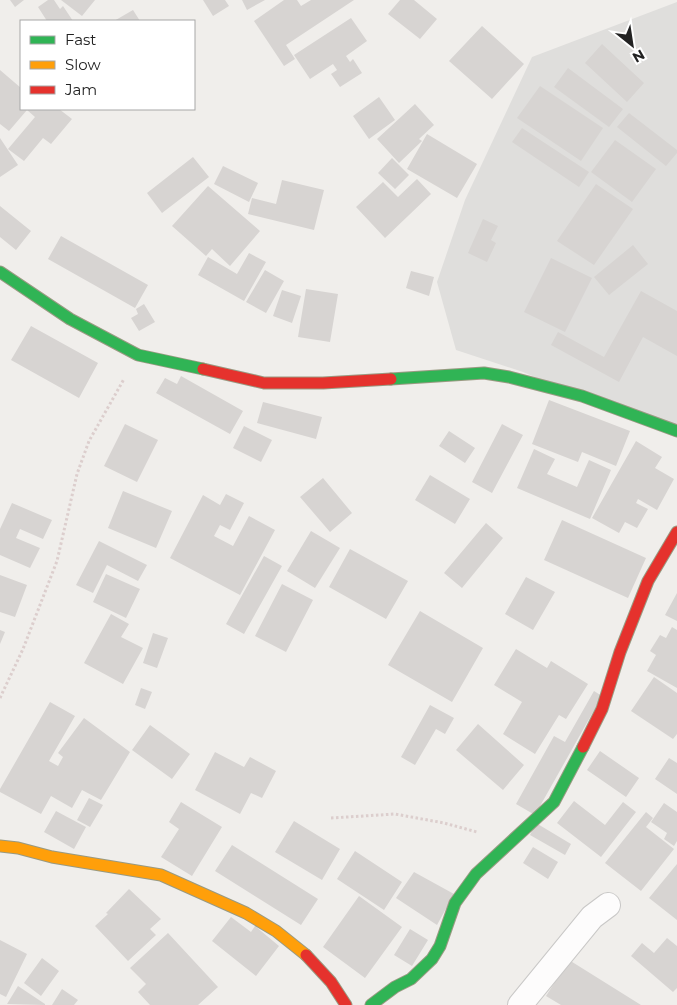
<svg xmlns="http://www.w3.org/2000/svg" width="677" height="1005" font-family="Montserrat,sans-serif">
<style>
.residential{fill:#dfdedc}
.building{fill:#d7d4d2}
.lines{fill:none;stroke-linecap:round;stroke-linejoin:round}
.street-casing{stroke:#c9c8c7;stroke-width:26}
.fast-casing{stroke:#999a82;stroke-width:13}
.slow-casing{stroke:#999a82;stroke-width:13}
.jam-casing{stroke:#999a82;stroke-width:13}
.path{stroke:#dccecd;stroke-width:3;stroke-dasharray:2.5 2.5;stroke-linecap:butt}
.street{stroke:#fdfcfc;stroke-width:24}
.fast{stroke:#30b455;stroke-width:11}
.slow{stroke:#ff9f0a;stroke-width:11}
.jam{stroke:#e5322d;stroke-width:11}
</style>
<rect width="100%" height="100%" fill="#f0eeeb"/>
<!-- residential -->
<path class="residential" d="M677 2V438L523 372 456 350 437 282 465 200 532 57Z"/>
<!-- building -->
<path class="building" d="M10 0H24L15 7Z
M48 0H54L60 9 63 6 73 21H47L38 7Z
M61 0H95L82 16Z
M203 0H225L229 6 213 16Z
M242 0H265L247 10Z
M284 0H297L301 6 311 0H354L286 45 295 59 284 66 254 21Z
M400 0H414L437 19 420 39 388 14Z
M133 10 140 21H114Z
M351 18 367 41 346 56 350 62 353 59 362 73 340 87 331 74 337 70 333 64 310 79 294 55Z
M482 26 524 64 492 99 449 61Z
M602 44 644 83 627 102 585 63Z
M568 68 623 109 609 127 554 87Z
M0 70 21 88V109H59L72 119 51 144 43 138 24 161 8 149 35 117 27 110 9 131 0 124Z
M540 86 603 128 581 161 517 118Z
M379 97 395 120 369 139 353 116Z
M415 104 434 125 419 139 422 141 399 163 377 139Z
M629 113 677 150V153L666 166 617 127Z
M522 128 589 172 579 187 512 142Z
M427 134 477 164 457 198 407 169Z
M0 138 18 165 0 177Z
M615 140 656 169 632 202 591 172Z
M193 157 209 177 162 213 147 193Z
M392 158 409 175 395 189 378 173Z
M223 166 258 183 249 202 214 184Z
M417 179 431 194 385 238 356 207 383 182 398 197Z
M282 180 324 190 314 230 248 214 252 198 276 204Z
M596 184 633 209 594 265 557 241Z
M208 186 260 231 230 266 212 249 206 256 172 226Z
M0 206 31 231 16 250 0 237Z
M483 219 498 226 491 240 496 243 487 262 468 253Z
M61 236 148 285 135 308 48 259Z
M633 245 648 264 609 295 594 277Z
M249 253 266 262 244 301 198 275 208 257 237 274Z
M551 258 592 278 565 332 524 312Z
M265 270 284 281 266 313 246 302Z
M411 271 434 277 429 296 406 288Z
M306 289 338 294 330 342 298 337Z
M282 290 301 296 292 323 273 316Z
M641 291 677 311V356L643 337 619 382 551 345 558 332 604 357Z
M144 304 155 322 139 331 131 318 138 314 136 309Z
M31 326 98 363 79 398 11 360Z
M181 376 243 411 230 434 156 393 165 378 177 384Z
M549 400 630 431 616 466 582 452 578 462 532 444Z
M263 402 322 417 316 439 257 423Z
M125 424 158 440 137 482 104 466Z
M502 424 523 435 492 493 472 482Z
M244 426 272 440 261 462 233 448Z
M449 431 475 448 465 463 439 446Z
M636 441 662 457 655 468 674 479 657 510 638 499 636 503 648 509 637 528 625 522 619 533 592 518Z
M534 449 555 459 547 474 577 487 589 460 611 470 590 519 517 488Z
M430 475 470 499 455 524 415 500Z
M323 478 352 513 330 532 300 497Z
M123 491 172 511 156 548 108 528Z
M226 494 244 503 230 530 220 525 214 536 233 546 249 516 275 530 240 595 170 558 203 495 220 505Z
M12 503 52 520 43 539 20 529 16 538 40 548 30 568 0 555V529Z
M562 520 646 558 628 598 544 560Z
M486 523 503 538 462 588 444 573Z
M311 531 340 548 315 588 287 571Z
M99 541 147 565 138 581 107 565 93 593 76 585Z
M350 549 408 581 386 619 329 587Z
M264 556 282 566 244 634 226 624Z
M106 574 140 589 126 618 93 602Z
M0 575 27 585 15 617 0 612Z
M526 577 555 592 533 630 505 614Z
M282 584 313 600 286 652 255 636Z
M677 593V621L665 615Z
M420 611 483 648 452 702 388 665Z
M111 614 129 624 121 637 143 648 123 684 84 663Z
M672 627 677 630V688L647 671 656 655 650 651 660 635 666 638Z
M0 630 5 632 0 644Z
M153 633 168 638 157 668 143 663Z
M516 649 547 668 551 661 588 684 566 719 559 715 535 754 503 734 522 702 494 685Z
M654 677 677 693V734L673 739 631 711Z
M141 688 152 692 145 709 135 705Z
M594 691 602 696 535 815 516 804 554 736 565 742Z
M50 702 75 716 49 761 58 766 63 757 58 753 84 718 130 752 101 800 82 790 72 808 51 796 41 814 0 792V789Z
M430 705 454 718 445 734 436 729 415 765 401 757Z
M478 724 524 765 503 790 456 750Z
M150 725 190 754 172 779 132 750Z
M600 751 639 778 626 797 587 770Z
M215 752 244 767 250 757 276 771 262 798 251 793 240 814 195 790Z
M669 758 677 763V794L655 779Z
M89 798 103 805 90 827 77 820Z
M574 801 605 825 623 802 636 812 601 857 557 823Z
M181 802 222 827 192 876 161 857 179 829 169 822Z
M664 803 677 812V841L674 846 664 839 667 833 651 822Z
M56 811 86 827 74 849 44 832Z
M646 812 653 818 646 827 674 849 641 891 605 863Z
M294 821 340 849 322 880 275 852Z
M536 823 571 844 565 855 530 835Z
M232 845 318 899 301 925 215 871Z
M533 847 558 862 548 879 523 863Z
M355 851 402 882 384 910 337 879Z
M677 864V920L649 898Z
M414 872 454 894 437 925 396 898Z
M129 889 161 919 150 929 156 935 128 961 95 926 108 914 106 913Z
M359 896 402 927 365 978 323 947Z
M231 917 251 932 255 926 279 946 256 976 212 941Z
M410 929 428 940 412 966 394 955Z
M168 933 218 987 198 1005H150L138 992 146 984 130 968Z
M667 938 677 946V988L673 992 631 956 642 943 654 953Z
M0 940 27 954 6 997 0 994Z
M42 958 59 971 41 996 24 983Z
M569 960 641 1005H561L546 996Z
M18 986 45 1004V1005L7 1004Z
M62 989 78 1000 74 1005H52Z"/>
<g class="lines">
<!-- street casing -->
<g class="street-casing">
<path id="street" d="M520 1005 592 917 608 905"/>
</g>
<!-- fast casing -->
<g class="fast-casing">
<path id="fast" d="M0 272 70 319 138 355 203 369
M391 379 484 373 509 377 582 396 677 431
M371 1005 395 987 411 979 432 959 440 946 455 903 476 874 554 802 583 747"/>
</g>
<!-- slow casing -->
<g class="slow-casing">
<path id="slow" d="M0 846 18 848 52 857 161 875 246 913 276 931 306 955"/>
</g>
<!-- jam casing -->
<g class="jam-casing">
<path id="jam" d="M203 369 264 383H323L391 379
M583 747 602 709 620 652 648 581 677 532
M306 955 331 982 346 1005"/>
</g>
<!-- path -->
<path class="path" d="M0 698 23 649 57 561 77 474 89 441 124 379
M331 818 395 814 444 823 477 832"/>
<!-- street -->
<use href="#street" class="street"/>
<!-- fast -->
<use href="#fast" class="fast"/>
<!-- slow -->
<use href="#slow" class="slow"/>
<!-- jam -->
<use href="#jam" class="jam"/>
</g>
<!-- legend -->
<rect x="20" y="20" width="175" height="90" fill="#ffffff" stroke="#a7a7a7"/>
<rect x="30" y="36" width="25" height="8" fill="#30b455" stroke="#a7a7a7"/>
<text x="65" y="45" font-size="15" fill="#222222">Fast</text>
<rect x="30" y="61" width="25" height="8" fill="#ff9f0a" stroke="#a7a7a7"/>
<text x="65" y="70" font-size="15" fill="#222222">Slow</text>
<rect x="30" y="86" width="25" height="8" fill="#e5322d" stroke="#a7a7a7"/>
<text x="65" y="95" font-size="15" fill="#222222">Jam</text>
<!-- north arrow -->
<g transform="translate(632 45) rotate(150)" stroke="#ffffff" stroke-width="4" paint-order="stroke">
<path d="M0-4L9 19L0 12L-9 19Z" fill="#222222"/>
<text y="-8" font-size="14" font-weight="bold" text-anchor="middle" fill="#222222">N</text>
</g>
</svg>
